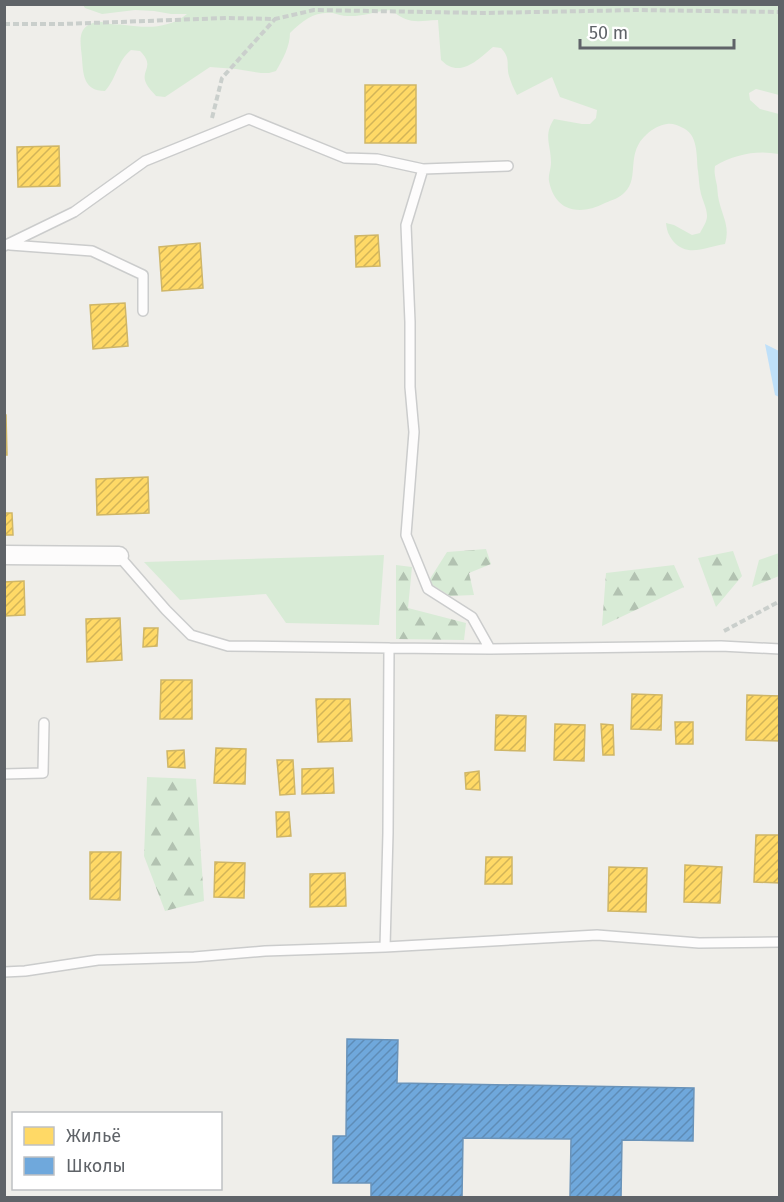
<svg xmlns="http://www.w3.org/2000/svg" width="784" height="1202" font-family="'Fira Sans',sans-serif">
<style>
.green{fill:#d8ebd6}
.forest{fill:url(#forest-firs)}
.water{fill:#bfe0f9}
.homes{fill:url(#homes-hatch);stroke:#cfb667;stroke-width:1.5}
.schools{fill:url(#schools-hatch);stroke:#6a93b9;stroke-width:1.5}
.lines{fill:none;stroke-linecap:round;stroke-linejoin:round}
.lane-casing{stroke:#cbcccc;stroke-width:12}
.street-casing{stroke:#cbcccc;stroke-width:21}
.path{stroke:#cacfcc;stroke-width:4;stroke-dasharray:6 3;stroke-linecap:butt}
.lane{stroke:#fdfcfc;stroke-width:9}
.street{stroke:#fdfcfc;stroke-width:18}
</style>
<defs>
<pattern id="forest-firs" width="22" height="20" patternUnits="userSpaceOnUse" patternTransform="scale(1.5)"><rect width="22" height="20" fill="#d8ebd6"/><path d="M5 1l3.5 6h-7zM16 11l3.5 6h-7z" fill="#b2c2b1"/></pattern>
<pattern id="homes-hatch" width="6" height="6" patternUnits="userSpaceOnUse" patternTransform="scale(1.5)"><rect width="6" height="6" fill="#ffd966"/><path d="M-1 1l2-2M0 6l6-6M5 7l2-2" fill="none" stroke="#d2b458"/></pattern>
<pattern id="schools-hatch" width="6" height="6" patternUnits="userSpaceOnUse" patternTransform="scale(1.5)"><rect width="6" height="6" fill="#6fa8dc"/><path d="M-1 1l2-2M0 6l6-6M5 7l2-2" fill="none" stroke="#5e8cb6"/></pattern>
</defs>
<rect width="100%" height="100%" fill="#efeeea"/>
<!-- green -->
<path class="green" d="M83 5H779V95L756 89 749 93 750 100 760 109 779 114V154C757 150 735 154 715 166 714 172 715 175 716 181 718 187 717 194 719 201 723 218 730 226 725 244 705 247 688 258 673 241 668 234 667 231 666 223L674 225 692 235 700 233C703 227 707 222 707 216 707 209 703 201 701 194 699 186 699 179 698 171 696 155 699 134 681 127 677 125 672 123 667 124 660 125 652 129 647 134 625 153 640 178 625 192 620 198 612 200 605 203 580 216 555 212 549 181 548 175 551 169 551 163 551 144 543 136 554 119L582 124H590L596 118 597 110 560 97 552 77 517 95C514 89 511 83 509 76 506 63 511 59 501 48L493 47C481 57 465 74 449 66 446 65 444 62 441 60L438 20C417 21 409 25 391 10 376 11 362 17 347 16 343 16 337 14 333 13 315 11 303 20 290 33 290 46 283 59 276 71L269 73H261L236 69 210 67 165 97 156 96C153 92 148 88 146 83 140 70 156 67 140 51L131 50C117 61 117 78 105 91 84 91 83 75 82 58 81 45 76 28 93 23 100 20 104 23 111 24 115 25 120 24 125 25 147 28 168 29 187 14H171L154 11 135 10 102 14 85 8Z
M384 555 379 625 286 623 266 594 180 600 144 562Z"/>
<!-- forest -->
<path class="forest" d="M486 549 491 564 469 573 474 595 450 596 428 582 447 552Z
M733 551 742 576 716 607 698 558Z
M779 553V576L752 587 759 560Z
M396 565 412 567 408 608 466 623 464 640 396 639Z
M674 565 684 587 602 626 606 573Z
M147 777 196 779 204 901 165 911 144 856Z"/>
<!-- water -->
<path class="water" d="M765 344 779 351V397L775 395Z"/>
<!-- homes -->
<path class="homes" d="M365 85H416V143H365Z
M59 146 60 186 18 187 17 147Z
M378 235 380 266 356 267 355 236Z
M200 243 203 288 162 291 159 247Z
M125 303 128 346 93 349 90 305Z
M4 415H6L7 455H4Z
M148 477 149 513 97 515 96 479Z
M4 513H12L13 535H4Z
M24 581 25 615 4 616V582Z
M120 618 122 660 87 662 86 619Z
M144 628H158L157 646 143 647Z
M161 680H192V719H160Z
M632 694 662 695 661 730 631 729Z
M747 695 780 696V741L746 740Z
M316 699H350L352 741 318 742Z
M496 715 526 716 525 751 495 750Z
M675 722H693V744H676Z
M555 724 585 725 584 761 554 760Z
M601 724 613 725 614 755H603Z
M216 748 246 749 245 784 214 783Z
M184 750 185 768 168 767 167 751Z
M277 760H293L295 794 280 795Z
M333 768 334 793 302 794V769Z
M479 771 480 790 466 789 465 773Z
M276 812H289L291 836 277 837Z
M756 835H780V883L754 882Z
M90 852H121L120 900 90 899Z
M486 857H512V884H485Z
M215 862 245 863 244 898 214 897Z
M685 865 722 867 720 903 684 902Z
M609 867 647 868 646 912 608 911Z
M345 873 346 906 310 907V874Z"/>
<!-- schools -->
<path class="schools" d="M347 1039 398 1040 397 1083 694 1088 693 1141 622 1140 621 1198H570L571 1139 463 1138 462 1198H371V1183H333V1136H346Z"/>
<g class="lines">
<!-- lane casing -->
<g class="lane-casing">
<path id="lane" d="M423 169 406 225 410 322V387L414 432 406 535 428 589 472 617 490 649
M10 245 92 251 143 275V311
M4 246 74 212 145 161 249 119 345 158 377 159 423 169 508 166
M119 556 166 610 191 635 228 646 389 648
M4 774 43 773 44 723
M385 947 597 935 699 943 780 942
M4 972 25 971 98 960 194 957 265 951 385 947 388 833 389 648 490 649 721 646 780 649"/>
</g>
<!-- street casing -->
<g class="street-casing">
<path id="street" d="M4 555 119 556"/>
</g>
<!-- path -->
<path class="path" d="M4 24H63L227 18 275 19 314 10 484 13 638 10 780 12
M212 118 222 78 275 19
M724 631 780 601"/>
<!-- lane -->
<use href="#lane" class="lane"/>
<!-- street -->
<use href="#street" class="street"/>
</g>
<!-- border -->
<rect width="784" height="1202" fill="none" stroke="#5f6368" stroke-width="12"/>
<!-- legend -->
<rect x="12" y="1112" width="210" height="78" fill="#ffffff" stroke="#bfc1c3" stroke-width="1.5"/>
<rect x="24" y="1127" width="30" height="18" fill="#ffd966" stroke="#bfc1c3" stroke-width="1.5"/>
<text x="66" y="1142" font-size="18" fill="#5f6368">Жильё</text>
<rect x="24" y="1157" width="30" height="18" fill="#6fa8dc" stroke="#bfc1c3" stroke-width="1.5"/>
<text x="66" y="1172" font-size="18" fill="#5f6368">Школы</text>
<!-- scale -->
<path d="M580 39v9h154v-9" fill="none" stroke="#5f6368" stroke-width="3"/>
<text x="589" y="39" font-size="18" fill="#5f6368" stroke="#ffffff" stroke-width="4.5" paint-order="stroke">50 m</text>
</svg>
